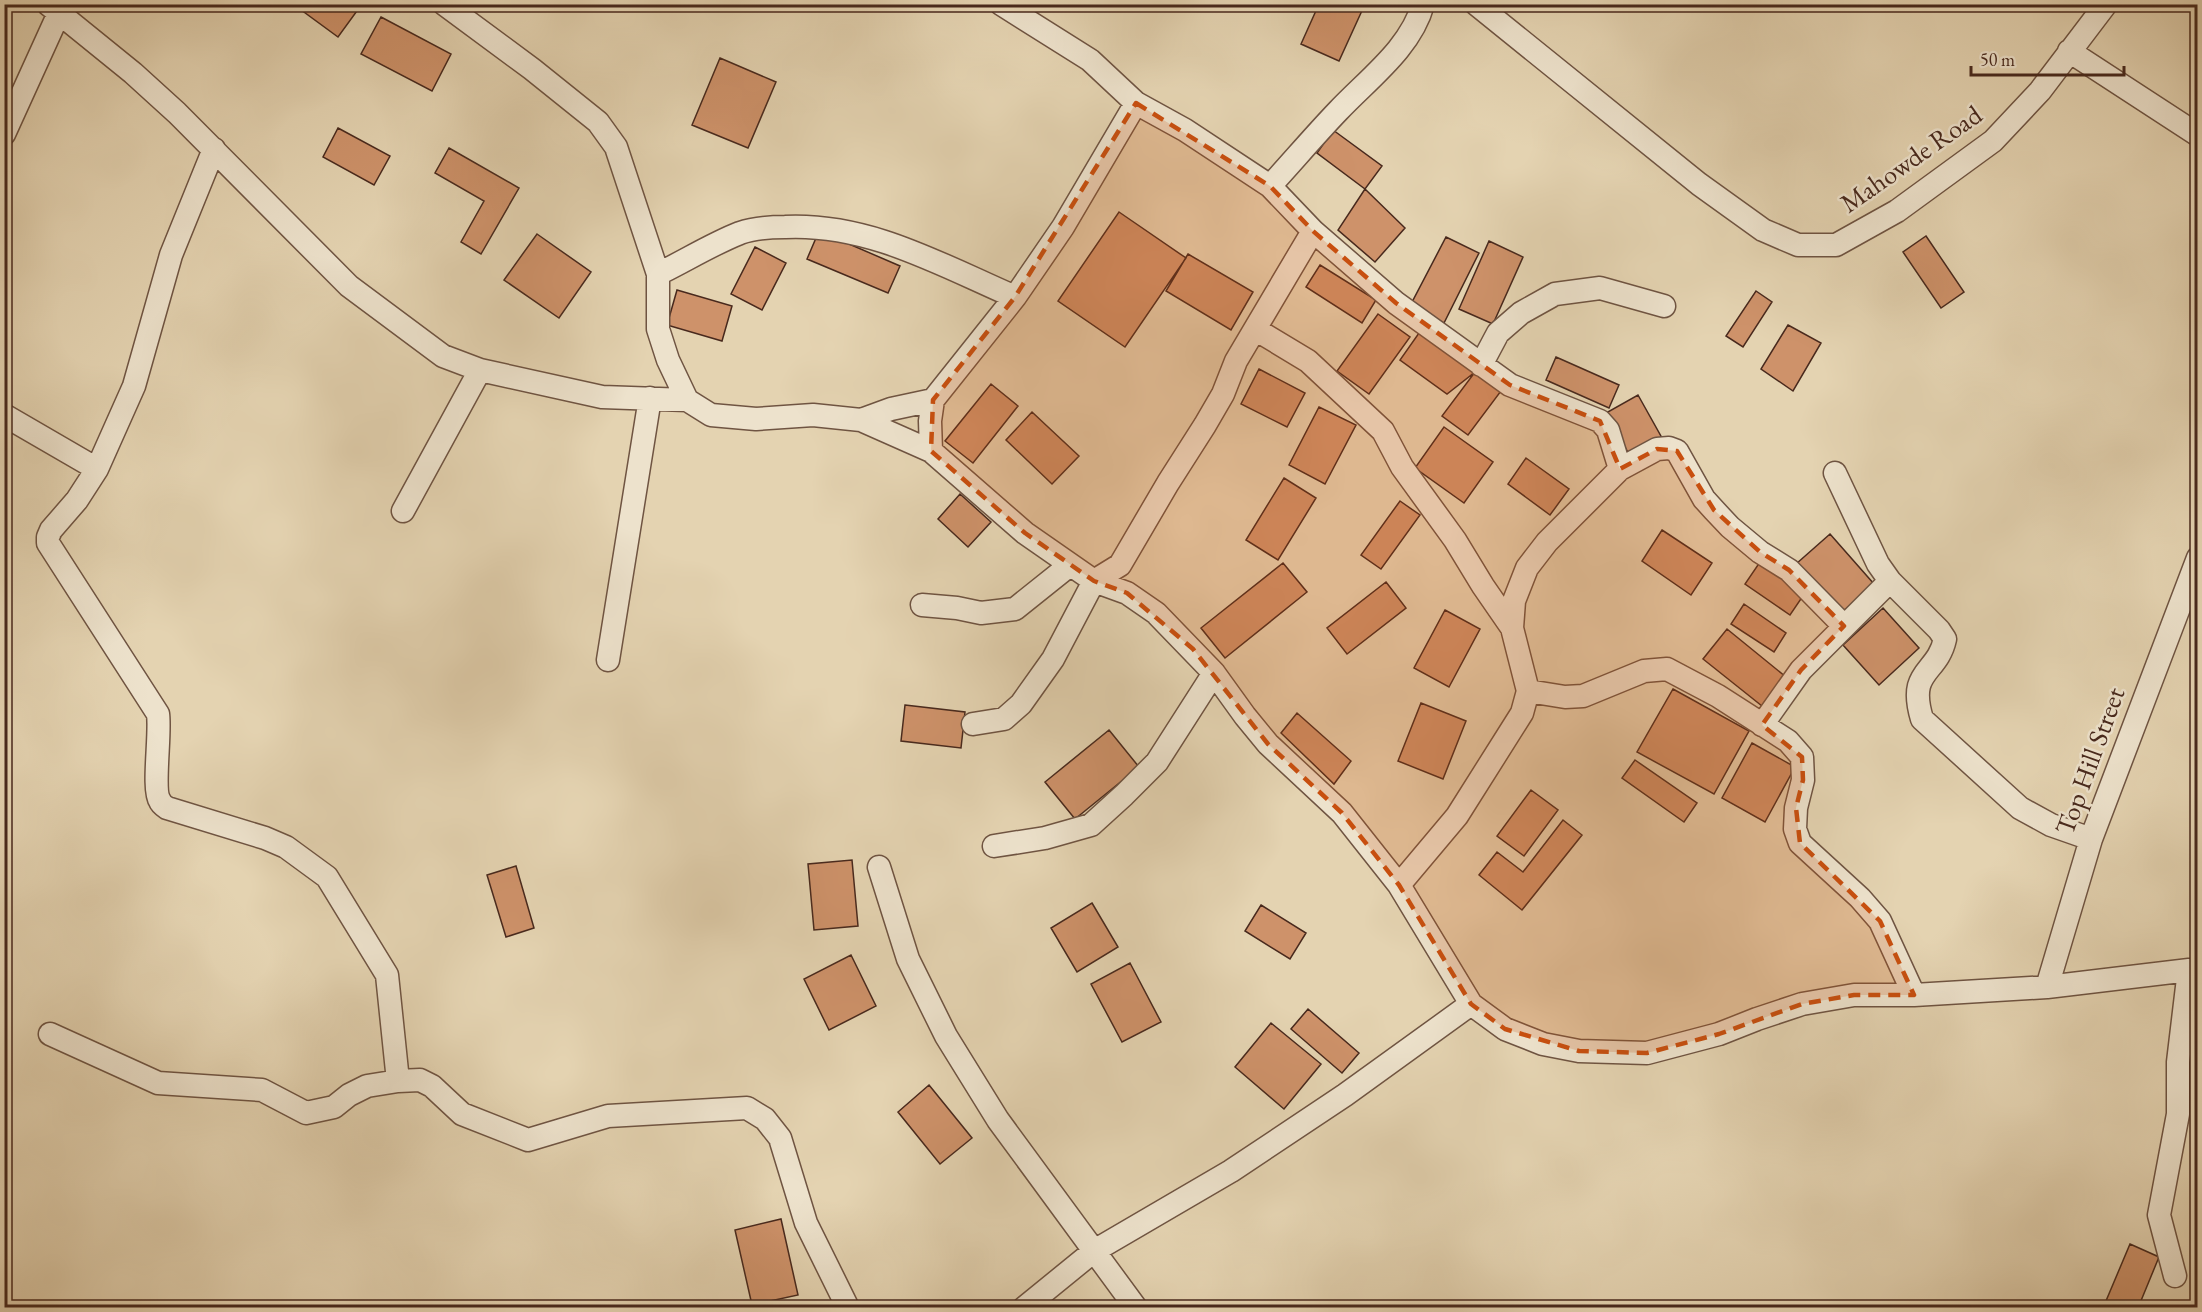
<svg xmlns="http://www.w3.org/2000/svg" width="2202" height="1312" font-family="'EB Garamond',serif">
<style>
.building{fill:#ce926a;stroke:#48291d;stroke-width:1.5}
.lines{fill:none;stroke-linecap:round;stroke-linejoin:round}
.street-casing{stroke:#6f5442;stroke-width:25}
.street{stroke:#ede2cc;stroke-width:22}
.marked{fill:#c84f0f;fill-opacity:0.2;stroke:#c84f0f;stroke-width:4.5;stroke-dasharray:12 8;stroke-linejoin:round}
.labels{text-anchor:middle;stroke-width:5;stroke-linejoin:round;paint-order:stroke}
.street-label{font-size:27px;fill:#48291d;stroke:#ede2cc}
</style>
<rect width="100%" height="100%" fill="#e4d3b1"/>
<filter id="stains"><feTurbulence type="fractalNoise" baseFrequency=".00333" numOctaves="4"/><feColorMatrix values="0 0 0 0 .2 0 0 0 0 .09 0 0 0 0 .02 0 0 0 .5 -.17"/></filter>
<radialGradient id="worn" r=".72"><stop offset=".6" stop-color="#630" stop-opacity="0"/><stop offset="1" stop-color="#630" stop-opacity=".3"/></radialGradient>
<!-- building -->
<path class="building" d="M293 4H362L338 37Z
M1319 4H1365L1339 61 1301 44Z
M381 17 451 54 432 91 361 54Z
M720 58 776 82 748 148 692 125Z
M338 128 390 156 374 185 323 157Z
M1333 130 1382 166 1365 189 1317 153Z
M449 148 519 188 481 254 461 242 484 201 435 173Z
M1365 189 1405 228 1375 262 1338 230Z
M1119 212 1186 258 1125 347 1058 301Z
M819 231 900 266 888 293 807 259Z
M537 234 591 272 559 318 504 280Z
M1926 236 1964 292 1941 308 1903 252Z
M1446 237 1479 253 1444 323 1410 306Z
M1489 241 1523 257 1493 324 1459 309Z
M755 247 786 263 762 310 731 294Z
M1188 254 1253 292 1231 330 1166 291Z
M1320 265 1376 300 1362 323 1306 287Z
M677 290 732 306 722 341 667 325Z
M1756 291 1772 302 1743 347 1726 336Z
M1378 314 1410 337 1369 394 1337 371Z
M1788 325 1821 343 1793 391 1761 369Z
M1419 333 1475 372 1447 394 1400 360Z
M1556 357 1619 385 1609 408 1546 380Z
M1259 369 1305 393 1287 427 1241 404Z
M1475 372 1501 391 1468 435 1442 416Z
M991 384 1018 406 973 463 945 441Z
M1638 395 1662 438 1630 456 1606 413Z
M1319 407 1356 425 1325 484 1289 465Z
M1032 412 1079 456 1052 484 1006 440Z
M1444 427 1493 462 1464 503 1415 468Z
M1526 458 1569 489 1550 515 1508 484Z
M1284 478 1316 498 1278 560 1246 540Z
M960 494 991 522 968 547 938 519Z
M1400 501 1420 515 1381 569 1361 555Z
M1662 530 1712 563 1691 595 1642 561Z
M1830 534 1874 584 1840 614 1796 564Z
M1762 559 1807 590 1790 615 1745 584Z
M1283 563 1307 592 1225 658 1201 628Z
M1386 582 1406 608 1347 654 1327 628Z
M1744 604 1786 633 1774 652 1731 624Z
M1883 608 1919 648 1879 685 1843 645Z
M1445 610 1480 629 1449 687 1414 668Z
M1727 629 1786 677 1762 706 1703 659Z
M1673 689 1749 731 1714 794 1637 752Z
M1421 703 1466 721 1443 779 1398 761Z
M905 705 965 712 961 748 901 741Z
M1297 713 1351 761 1334 784 1281 733Z
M1109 730 1139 767 1075 819 1045 782Z
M1752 743 1795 767 1765 822 1722 798Z
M1635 760 1697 803 1684 822 1622 778Z
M1531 790 1558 810 1524 856 1497 836Z
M1563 820 1582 835 1522 910 1479 875 1497 852 1523 872Z
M852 860 858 926 814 930 808 864Z
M516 866 534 928 506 937 487 875Z
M1092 903 1118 947 1077 972 1051 928Z
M1261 905 1306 933 1290 959 1245 931Z
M851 955 876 1006 829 1030 804 979Z
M1130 963 1161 1022 1122 1042 1091 984Z
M1308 1009 1359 1053 1342 1073 1291 1029Z
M1271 1023 1321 1064 1284 1109 1235 1067Z
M929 1085 972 1138 940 1164 898 1112Z
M781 1219 798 1295 752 1305 735 1230Z
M2130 1244 2159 1257 2138 1308H2103Z"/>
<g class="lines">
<!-- street casing -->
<g class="street-casing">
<path id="street" d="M444 4 532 69 598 122 616 147 658 274V329L668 360 687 400 711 415 756 419 813 415 861 420 931 451 1025 533 1094 581 1127 593 1156 613 1214 673 1245 716 1268 744 1342 813 1399 885
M1476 4 1699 184 1763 230 1798 245H1836L1897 211 1993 141 2040 91 2106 4
M59 13 133 73 177 113 349 286 443 356 480 370 602 397 687 400
M2069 51 2198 135
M4 134 59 13 49 5
M214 149 171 255 134 386 97 469 77 500 51 530 48 537V543L158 714C161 733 152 790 160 801 161 804 164 806 167 808L265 838 286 847 327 877 387 975 398 1081
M1270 186C1293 161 1315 135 1338 111 1368 79 1411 48 1423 4
M1313 231 1396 303 1510 385 1600 421 1608 430 1620 469 1547 542 1527 568 1514 601 1512 628 1528 691 1522 713 1457 816 1399 885 1471 1004 1505 1029 1543 1044 1579 1051 1647 1053 1719 1034 1757 1019 1802 1004 1854 995H1914L2047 987 2189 970 2198 971
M658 274C685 261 712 244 740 233 754 228 770 227 785 227 869 223 941 265 1015 297
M1255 329 1308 361 1383 431 1402 467 1455 540 1483 586 1512 628
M1481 365 1498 333 1521 313 1555 294 1600 288 1664 306
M4 415 97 469
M861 420 891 409 933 400
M931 451 930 421 933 400 1015 297 1063 227 1136 103 1090 60 1001 4
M1620 469 1657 449 1669 448 1677 451 1704 499 1714 510 1730 527 1760 552 1789 570 1844 626
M1835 473 1878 564 1890 581 1939 630 1945 639C1937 675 1907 669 1922 719L2020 808 2051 825 2091 839
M403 511 480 370
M922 605 957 608 981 613 1015 609 1070 565
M608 660 650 398
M1528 691 1565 697 1583 696 1644 671 1667 669 1718 696 1788 741 1802 757 1803 780 1796 808 1795 829 1800 843 1860 898 1880 921 1914 995
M973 724 1004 719 1021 704 1053 659 1094 581 1120 565 1168 483 1205 425 1223 394 1236 361 1313 231 1270 186 1185 130 1136 103
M1762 725 1801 670 1890 581
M994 846 1045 838 1091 825 1124 795 1157 762 1214 673
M879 867 908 959 946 1036 998 1120 1136 1308
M2047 987 2091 839 2198 558
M50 1034 158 1083 262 1090 306 1113 334 1107 349 1095 367 1086 398 1081 420 1080 432 1086 462 1114 528 1140 608 1116 747 1108 765 1119 780 1138 806 1223 848 1308
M2175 1276 2159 1215 2178 1114V1062L2189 970
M1024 1308 1094 1251 1231 1171 1345 1095 1471 1004"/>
</g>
<!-- street -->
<use href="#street" class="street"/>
</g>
<!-- marked area -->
<path class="marked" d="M1136 103 1270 186 1313 231 1396 303 1510 385 1600 421 1620 469 1657 449 1677 451 1714 510 1760 552 1789 570 1844 626 1801 670 1762 725 1802 757 1803 780 1796 808 1800 843 1880 921 1914 995H1854L1802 1004 1719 1034 1647 1053 1579 1051 1505 1029 1471 1004 1399 885 1342 813 1268 744 1193 649 1127 593 1094 581 1025 533 931 451 933 400 1015 297Z"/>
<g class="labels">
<!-- street labels -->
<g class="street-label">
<text transform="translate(1911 159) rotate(-35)" y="9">Mahowde Road</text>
<text transform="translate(2090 761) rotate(-70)" y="9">Top Hill Street</text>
</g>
</g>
<!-- margin -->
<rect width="2202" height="1312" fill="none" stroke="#e4d3b1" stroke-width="24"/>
<rect x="6" y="6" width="2190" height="1300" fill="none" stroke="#48291d" stroke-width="3"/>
<rect x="12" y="12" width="2178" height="1288" fill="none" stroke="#48291d" stroke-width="1.5"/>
<!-- scale -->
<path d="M1971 66v9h153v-9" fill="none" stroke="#48291d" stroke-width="3"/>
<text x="1980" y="66" font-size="18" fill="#48291d" stroke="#ede2cc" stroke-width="4.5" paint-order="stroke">50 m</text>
<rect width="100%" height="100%" filter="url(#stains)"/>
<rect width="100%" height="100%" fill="url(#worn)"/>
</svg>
